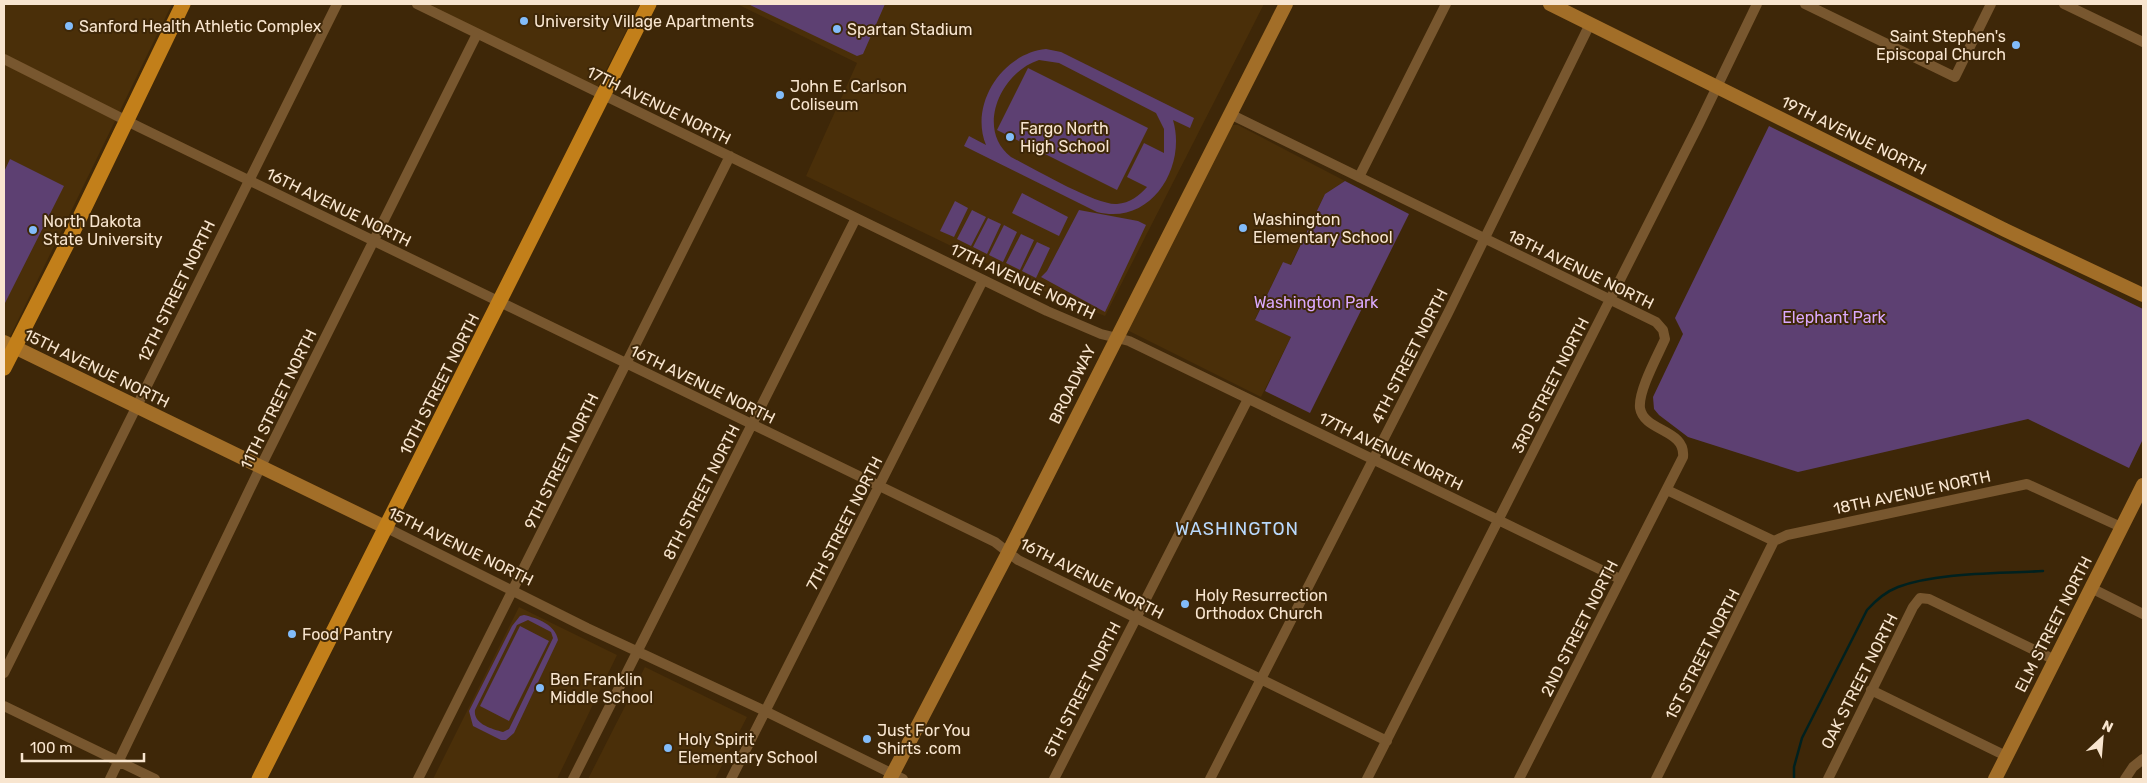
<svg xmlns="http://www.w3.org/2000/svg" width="2147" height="783" font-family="Rubik,sans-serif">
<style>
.built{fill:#4a2f09}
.green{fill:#5d4072;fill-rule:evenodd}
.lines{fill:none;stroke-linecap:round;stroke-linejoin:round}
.stream{stroke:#00211f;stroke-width:2.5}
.street{stroke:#78572f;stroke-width:10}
.secondary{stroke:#a26e28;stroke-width:14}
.primary{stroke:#c27f1a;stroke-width:15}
.poi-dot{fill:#82bcfa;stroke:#3e2708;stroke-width:2}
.labels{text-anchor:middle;stroke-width:4;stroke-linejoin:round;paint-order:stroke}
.poi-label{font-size:16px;fill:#f8e5cf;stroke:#3e2708;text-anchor:start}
.street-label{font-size:16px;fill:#f8e5cf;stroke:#3e2708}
.park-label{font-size:16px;fill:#daa9fd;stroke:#3e2708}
.neighbourhood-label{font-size:18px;letter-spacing:1px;fill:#b9d9fc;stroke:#3e2708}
</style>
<rect width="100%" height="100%" fill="#3e2708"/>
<!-- built -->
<path class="built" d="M4 4H172L4 349Z
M425 4H640L597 88Z
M737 4H1264L1105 316 1057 297 806 176 857 63Z
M1233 125H1238L1345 181 1325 194 1290 266 1283 262 1255 319 1291 337 1261 397 1129 331V326L1228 128Z
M519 607 617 655 557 779H433Z
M645 667 747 717 715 779H588Z"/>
<!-- green -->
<path class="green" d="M748 4H885L863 54 857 56Z
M1046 49 1061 52 1194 118 1190 128 1173 120C1187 167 1151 226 1097 212L964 146 969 136 986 145C969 104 1003 53 1046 49ZM1039 60 1059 63 1156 113 1164 129V153L1144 143 1127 177 1147 187C1139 196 1130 203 1117 204 1097 206 1033 168 1011 157 975 129 1001 72 1039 60Z
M1028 68 1148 128 1117 190 997 130Z
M1769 126 2143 309V439L2129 468 2028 419 1798 472 1688 437 1659 415 1654 409 1653 397 1683 334 1675 318Z
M10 159 64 186 4 305V172Z
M1345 181 1409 214 1310 413 1265 391 1291 337 1255 320 1283 262 1291 265 1325 194Z
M1022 193 1068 217 1059 236 1012 213Z
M955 201 968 208 954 237 940 231Z
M972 210 986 217 971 246 957 239Z
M1079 210 1138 221 1146 225 1105 312 1041 277 1047 271Z
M988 218 1001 224 987 254 973 247Z
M1004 225 1017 232 1003 262 989 255Z
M1021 234 1034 240 1020 270 1006 263Z
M1037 242 1050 248 1036 278 1022 271Z
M524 615C537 618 556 625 558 640L514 733 506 740H501L473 726 469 711 512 626 520 616ZM528 620 551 632 553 638 509 729 503 732C492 729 473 724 475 710L517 625Z
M520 626 549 641 509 721 480 706Z"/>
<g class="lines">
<!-- stream -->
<path class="stream" d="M1794 779V767L1802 738 1867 610C1876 600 1885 592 1898 587 1939 572 1999 574 2043 571"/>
<!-- street -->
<path class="street" d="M417 4 1047 311 1101 334 1129 341 1620 579
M1805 4 1955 77 1991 4
M2064 4 2143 42
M4 59 139 127 995 542 1018 560 1387 741
M1230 114 1656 322 1663 330 1665 339C1658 355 1638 391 1640 408 1644 432 1686 429 1683 457L1519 779
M1359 177 1446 4
M1667 490 1774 541
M387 528 587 628 765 711 903 779
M1774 541 1787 535 2027 484 2121 527
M2091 588 2143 614
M4 673 337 4
M1871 690 2006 756
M4 706 155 779
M110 779 261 466 477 34
M418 779 730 156
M573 779 856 218
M731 779 983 280
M1054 779 1248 399
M1210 779 1448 313 1590 24
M1367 779 1699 124 1757 4
M1656 779 1774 541
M1828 779 1913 607 1920 598 1929 599 2055 660
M2125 779 2133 767 2143 759"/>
<!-- secondary -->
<path class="secondary" d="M1550 4 2005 230 2143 295
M4 342 387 528
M890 779 1008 553 1286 4
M1995 779 2143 485"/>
<!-- primary -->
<path class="primary" d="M4 368 66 246 183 4
M259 779 649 4"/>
</g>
<!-- markers -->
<g class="poi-dot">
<circle cx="524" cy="21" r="5"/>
<circle cx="69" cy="26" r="5"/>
<circle cx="837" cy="29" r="5"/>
<circle cx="2016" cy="45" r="5"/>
<circle cx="780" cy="95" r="5"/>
<circle cx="1010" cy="137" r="5"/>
<circle cx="1243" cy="228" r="5"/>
<circle cx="33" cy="230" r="5"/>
<circle cx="1185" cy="604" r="5"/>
<circle cx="292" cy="634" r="5"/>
<circle cx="540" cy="688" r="5"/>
<circle cx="867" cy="739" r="5"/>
<circle cx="668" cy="748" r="5"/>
</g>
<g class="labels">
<!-- poi labels -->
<g class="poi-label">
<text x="534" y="27">University Village Apartments</text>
<text x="79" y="32">Sanford Health Athletic Complex</text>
<text x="847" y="35">Spartan Stadium</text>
<text x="2006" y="42" text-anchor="end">Saint Stephen's<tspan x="2006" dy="18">Episcopal Church</tspan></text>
<text x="790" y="92">John E. Carlson<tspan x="790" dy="18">Coliseum</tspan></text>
<text x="1020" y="134">Fargo North<tspan x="1020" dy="18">High School</tspan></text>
<text x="1253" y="225">Washington<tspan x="1253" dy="18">Elementary School</tspan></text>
<text x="43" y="227">North Dakota<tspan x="43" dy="18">State University</tspan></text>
<text x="1195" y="601">Holy Resurrection<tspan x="1195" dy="18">Orthodox Church</tspan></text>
<text x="302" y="640">Food Pantry</text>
<text x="550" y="685">Ben Franklin<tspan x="550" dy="18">Middle School</tspan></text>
<text x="877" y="736">Just For You<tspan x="877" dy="18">Shirts .com</tspan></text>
<text x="678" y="745">Holy Spirit<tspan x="678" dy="18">Elementary School</tspan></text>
</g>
<!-- street labels -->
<g class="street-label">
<text transform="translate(659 105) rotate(26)" y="6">17TH AVENUE NORTH</text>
<text transform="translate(1854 135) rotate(26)" y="6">19TH AVENUE NORTH</text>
<text transform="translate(339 207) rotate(26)" y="6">16TH AVENUE NORTH</text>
<text transform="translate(1581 269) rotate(26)" y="6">18TH AVENUE NORTH</text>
<text transform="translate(1023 281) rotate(25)" y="6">17TH AVENUE NORTH</text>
<text transform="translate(176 291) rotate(-64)" y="6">12TH STREET NORTH</text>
<text transform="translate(1409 356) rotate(-63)" y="6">4TH STREET NORTH</text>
<text transform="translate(97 368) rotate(26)" y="6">15TH AVENUE NORTH</text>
<text transform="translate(439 384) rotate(-63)" y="6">10TH STREET NORTH</text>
<text transform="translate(703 384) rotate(26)" y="6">16TH AVENUE NORTH</text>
<text transform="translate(1072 384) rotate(-64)" y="6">BROADWAY</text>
<text transform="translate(1550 385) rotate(-63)" y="6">3RD STREET NORTH</text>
<text transform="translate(278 399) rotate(-64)" y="6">11TH STREET NORTH</text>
<text transform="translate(1391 451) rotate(26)" y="6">17TH AVENUE NORTH</text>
<text transform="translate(561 461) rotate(-64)" y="6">9TH STREET NORTH</text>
<text transform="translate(701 492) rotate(-63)" y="6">8TH STREET NORTH</text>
<text transform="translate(1912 492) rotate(-12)" y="6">18TH AVENUE NORTH</text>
<text transform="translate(844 523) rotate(-63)" y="6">7TH STREET NORTH</text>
<text transform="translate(461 546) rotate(26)" y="6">15TH AVENUE NORTH</text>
<text transform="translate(1092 578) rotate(27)" y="6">16TH AVENUE NORTH</text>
<text transform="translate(2053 624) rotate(-63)" y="6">ELM STREET NORTH</text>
<text transform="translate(1579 628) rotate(-63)" y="6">2ND STREET NORTH</text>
<text transform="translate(1702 654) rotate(-63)" y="6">1ST STREET NORTH</text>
<text transform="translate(1859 681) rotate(-63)" y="6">OAK STREET NORTH</text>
<text transform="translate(1082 689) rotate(-63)" y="6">5TH STREET NORTH</text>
</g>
<!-- park labels -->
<g class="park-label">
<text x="1316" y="308">Washington Park</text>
<text x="1834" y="323">Elephant Park</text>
</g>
<!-- neighbourhood labels -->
<g class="neighbourhood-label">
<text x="1237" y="535">WASHINGTON</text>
</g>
</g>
<!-- border -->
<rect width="2147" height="783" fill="none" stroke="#f8e5cf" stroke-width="10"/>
<!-- north arrow -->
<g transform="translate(2102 738) rotate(26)" stroke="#3e2708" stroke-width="4" paint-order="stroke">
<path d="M0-4L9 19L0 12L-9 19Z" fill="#f8e5cf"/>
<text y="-8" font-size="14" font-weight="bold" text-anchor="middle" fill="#f8e5cf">N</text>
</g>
<!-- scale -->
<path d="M22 753v8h122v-8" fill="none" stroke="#f8e5cf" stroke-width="2.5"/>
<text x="30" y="753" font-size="15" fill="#f8e5cf" stroke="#3e2708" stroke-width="4" paint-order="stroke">100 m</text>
</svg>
